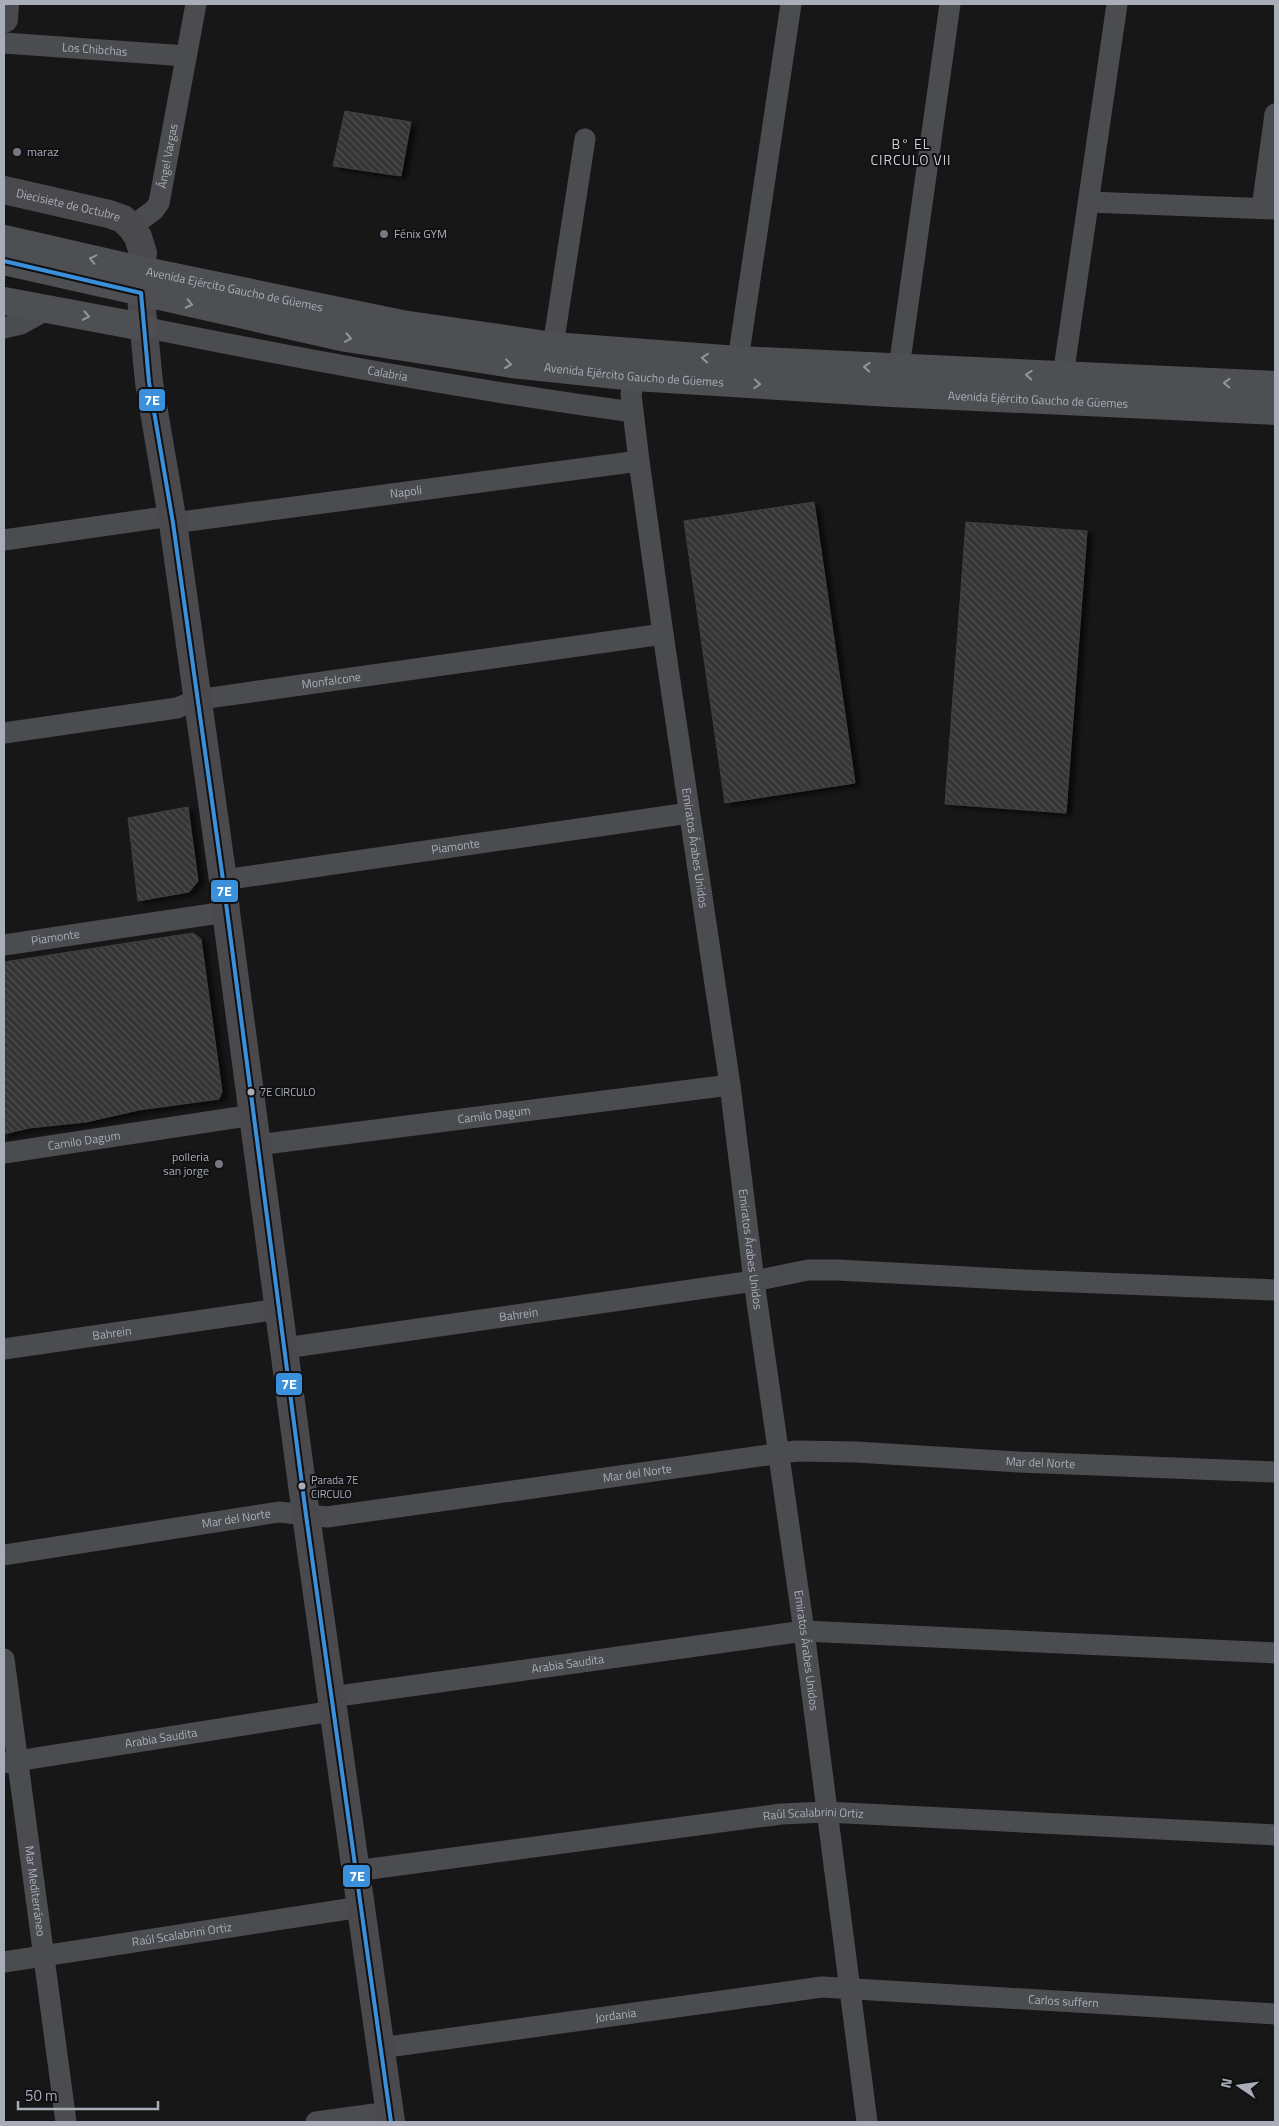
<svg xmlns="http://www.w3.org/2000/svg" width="1279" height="2126" font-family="'Titillium Web',sans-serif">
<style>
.building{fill:url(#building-back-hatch);stroke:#3f4043;filter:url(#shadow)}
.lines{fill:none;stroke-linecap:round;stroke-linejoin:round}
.street{stroke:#4b4c50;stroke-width:21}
.secondary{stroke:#4a4a4e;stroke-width:28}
.primary{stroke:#4d4f52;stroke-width:28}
.bus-1-casing{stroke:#111113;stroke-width:8}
.bus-1{stroke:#3a90db;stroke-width:4}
.oneway{stroke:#91969e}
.poi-dot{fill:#757880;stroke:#111113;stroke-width:2}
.bus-dot{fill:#a8adb8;stroke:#111113;stroke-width:2}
.labels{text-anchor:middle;stroke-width:4;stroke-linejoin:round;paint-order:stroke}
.bus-label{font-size:11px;fill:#a8adb8;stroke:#111113;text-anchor:start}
.street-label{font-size:12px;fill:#a8adb8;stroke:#111113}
.poi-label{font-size:12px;fill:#a8adb8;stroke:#111113;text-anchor:start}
.neighbourhood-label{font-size:14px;letter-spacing:1px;fill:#c9ccd4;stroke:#111113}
.line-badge{stroke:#111113;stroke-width:2}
.badge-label{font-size:14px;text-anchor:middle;font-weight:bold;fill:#fff}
</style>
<defs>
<pattern id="building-back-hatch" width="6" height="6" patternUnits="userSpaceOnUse" patternTransform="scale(1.25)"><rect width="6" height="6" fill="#353536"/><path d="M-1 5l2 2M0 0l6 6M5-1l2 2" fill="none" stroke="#4f5051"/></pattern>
<filter id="shadow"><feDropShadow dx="5.5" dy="3" stdDeviation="2.5" flood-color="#0009"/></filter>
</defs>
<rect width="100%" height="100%" fill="#171717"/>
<!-- building -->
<path class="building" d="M345 111 411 122 401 176 333 166Z
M814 502 855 783 725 803 684 521Z
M966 522 1087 531 1066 813 945 804Z
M188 807 198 881 189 892 138 901 128 818Z
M193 933 201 939 222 1092 219 1099 139 1110 86 1122 29 1128 4 1134V962Z"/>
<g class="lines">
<!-- street -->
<g class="street">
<path id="s1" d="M4 43 186 56"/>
<path d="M1089 202 1275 209"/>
<path d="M1262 208 1275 114"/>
<path id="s2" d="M131 227 154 210 159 203 196 4"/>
<path id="s3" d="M143 327C306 360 468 390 633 412"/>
<path d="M4 328 21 324 48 309"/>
<path d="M553 346 585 139"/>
<path d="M738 360 791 4"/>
<path d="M899 368 950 4"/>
<path d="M1063 376 1117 4"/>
<path id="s4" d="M635 377 631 394 639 461 663 634 730 1085 754 1281 804 1631 867 2122"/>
<path id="s5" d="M173 523 639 461"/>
<path d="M4 540 171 516"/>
<path id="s6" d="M4 733 177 708 197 700 216 697 663 634"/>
<path id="s7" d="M223 880 689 813"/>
<path id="s8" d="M4 945 226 912"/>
<path id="s9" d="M257 1145 730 1085"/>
<path id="s10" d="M4 1153 253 1115"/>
<path id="s11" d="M285 1348 754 1281 808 1270H838L1024 1280 1275 1290"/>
<path id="s12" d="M4 1349 279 1309"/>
<path id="s13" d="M4 1555 279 1512 327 1517 796 1451 856 1452 1019 1462 1275 1472"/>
<path id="s14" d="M4 1659 66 2122"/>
<path id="s15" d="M331 1697 804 1631 1275 1653"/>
<path id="s16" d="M4 1763 333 1711"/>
<path id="s17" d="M355 1871 781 1814 826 1812 1275 1835"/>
<path id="s18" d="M4 1962 361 1907"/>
<path id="s19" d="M380 2048 822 1987 1275 2014"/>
<path d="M316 2122 389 2112"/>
</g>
<!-- secondary -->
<g class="secondary">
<path d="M4 19 5 4"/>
<path id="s20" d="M4 190 109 214 123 219 131 227 138 237 143 253 140 270 142 310 149 382 173 523 223 880 226 912 306 1515 391 2122"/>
</g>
<!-- primary -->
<g class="primary">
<path id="s21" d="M4 239 140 270 402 324 553 346 738 360 1275 385"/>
<path id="s22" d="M4 261 346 338 512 364 635 377 891 393 1275 411"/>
<path d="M4 301 143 327"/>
</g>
<!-- bus-1 casing -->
<g class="bus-1-casing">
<path id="bus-1" d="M4 261 141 293 149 382 173 523 223 880 306 1515 391 2122"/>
</g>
<!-- bus-1 -->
<use href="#bus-1" class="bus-1"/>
</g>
<!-- one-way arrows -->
<defs><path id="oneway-chevron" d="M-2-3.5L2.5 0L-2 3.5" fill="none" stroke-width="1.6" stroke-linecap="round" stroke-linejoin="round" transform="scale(1.25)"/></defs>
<g class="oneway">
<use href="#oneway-chevron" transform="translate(93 259) rotate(-167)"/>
<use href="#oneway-chevron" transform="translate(189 304) rotate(12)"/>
<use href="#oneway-chevron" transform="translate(86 316) rotate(11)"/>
<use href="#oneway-chevron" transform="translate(348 338) rotate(11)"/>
<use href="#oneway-chevron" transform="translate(705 358) rotate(-175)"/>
<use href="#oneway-chevron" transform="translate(508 364) rotate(7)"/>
<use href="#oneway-chevron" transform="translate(867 367) rotate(-177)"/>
<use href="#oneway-chevron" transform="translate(1029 375) rotate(-177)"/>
<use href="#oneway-chevron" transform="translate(1227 383) rotate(-178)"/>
<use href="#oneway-chevron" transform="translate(757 384) rotate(4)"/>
</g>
<!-- markers -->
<g class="poi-dot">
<circle cx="17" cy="152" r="5"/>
<circle cx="384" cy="234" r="5"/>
<circle cx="219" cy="1164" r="5"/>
</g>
<g class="bus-dot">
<circle cx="251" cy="1092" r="4.5"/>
<circle cx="302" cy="1486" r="4.5"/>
</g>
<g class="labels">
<!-- bus labels -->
<g class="bus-label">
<text x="260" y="1096">7E CIRCULO</text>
<text x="311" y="1484">Parada 7E<tspan x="311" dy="14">CIRCULO</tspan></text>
</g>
<!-- street labels -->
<g class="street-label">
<text dy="4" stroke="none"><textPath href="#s1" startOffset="91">Los Chibchas</textPath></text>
<text dy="4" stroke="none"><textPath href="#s2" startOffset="85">Ángel Vargas</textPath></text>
<text dy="4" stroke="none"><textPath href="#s20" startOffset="66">Diecisiete de Octubre</textPath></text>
<text dy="4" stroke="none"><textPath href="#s21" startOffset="236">Avenida Ejército Gaucho de Güemes</textPath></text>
<text dy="4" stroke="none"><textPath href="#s3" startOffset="249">Calabria</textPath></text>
<text dy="4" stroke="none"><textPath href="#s22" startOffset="641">Avenida Ejército Gaucho de Güemes</textPath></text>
<text dy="4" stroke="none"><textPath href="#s22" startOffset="1046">Avenida Ejército Gaucho de Güemes</textPath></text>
<text dy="4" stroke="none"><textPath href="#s5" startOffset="235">Napoli</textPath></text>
<text dy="4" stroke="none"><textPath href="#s6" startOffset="332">Monfalcone</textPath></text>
<text dy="4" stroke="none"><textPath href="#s7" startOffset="235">Piamonte</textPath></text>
<text dy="4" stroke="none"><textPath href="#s4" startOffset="476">Emiratos Árabes Unidos</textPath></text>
<text dy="4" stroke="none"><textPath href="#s8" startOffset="52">Piamonte</textPath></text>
<text dy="4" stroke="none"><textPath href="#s9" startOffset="239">Camilo Dagum</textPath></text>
<text dy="4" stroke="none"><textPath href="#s10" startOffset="81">Camilo Dagum</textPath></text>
<text dy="4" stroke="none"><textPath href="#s4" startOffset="881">Emiratos Árabes Unidos</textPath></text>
<text dy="4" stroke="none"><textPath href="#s11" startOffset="236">Bahrein</textPath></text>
<text dy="4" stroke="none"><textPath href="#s12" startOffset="109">Bahrein</textPath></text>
<text dy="4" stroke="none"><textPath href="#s13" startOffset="1045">Mar del Norte</textPath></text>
<text dy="4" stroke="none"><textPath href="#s13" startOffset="640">Mar del Norte</textPath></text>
<text dy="4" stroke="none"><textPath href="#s13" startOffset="235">Mar del Norte</textPath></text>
<text dy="4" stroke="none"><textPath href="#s4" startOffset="1286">Emiratos Árabes Unidos</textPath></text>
<text dy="4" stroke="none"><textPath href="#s15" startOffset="239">Arabia Saudita</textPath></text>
<text dy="4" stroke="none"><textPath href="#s16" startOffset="159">Arabia Saudita</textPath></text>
<text dy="4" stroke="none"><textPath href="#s17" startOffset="462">Raúl Scalabrini Ortiz</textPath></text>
<text dy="4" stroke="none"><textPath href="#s14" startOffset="234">Mar Mediterráneo</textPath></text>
<text dy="4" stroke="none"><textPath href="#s18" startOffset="180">Raúl Scalabrini Ortiz</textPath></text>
<text dy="4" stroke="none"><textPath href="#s19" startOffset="688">Carlos suffern</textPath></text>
<text dy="4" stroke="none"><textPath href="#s19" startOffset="238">Jordania</textPath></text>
</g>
<!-- poi labels -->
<g class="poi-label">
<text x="27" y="156">maraz</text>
<text x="394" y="238">Fénix GYM</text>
<text x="209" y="1161" text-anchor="end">polleria<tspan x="209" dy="14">san jorge</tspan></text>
</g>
<!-- neighbourhood labels -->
<g class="neighbourhood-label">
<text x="911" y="149">B° EL<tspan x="911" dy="16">CIRCULO VII</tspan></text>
</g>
</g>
<g class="line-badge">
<rect x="138" y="388" width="28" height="24" rx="5" fill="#3a90db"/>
<rect x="210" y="879" width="29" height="24" rx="5" fill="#3a90db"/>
<rect x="275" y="1372" width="28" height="24" rx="5" fill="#3a90db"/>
<rect x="342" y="1864" width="29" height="24" rx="5" fill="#3a90db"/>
</g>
<g class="badge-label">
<text x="152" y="405">7E</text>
<text x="224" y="896">7E</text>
<text x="289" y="1389">7E</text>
<text x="357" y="1881">7E</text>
</g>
<!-- border -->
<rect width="1279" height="2126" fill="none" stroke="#a8adb8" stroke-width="10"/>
<!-- north arrow -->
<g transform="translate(1239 2086) rotate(283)" stroke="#111113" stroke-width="4" paint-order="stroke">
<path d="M0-4L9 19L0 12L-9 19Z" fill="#a8adb8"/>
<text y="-8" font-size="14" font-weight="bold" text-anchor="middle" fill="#a8adb8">N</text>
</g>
<!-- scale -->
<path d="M18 2101v8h140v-8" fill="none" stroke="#a8adb8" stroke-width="2.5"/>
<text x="25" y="2101" font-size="15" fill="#a8adb8" stroke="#111113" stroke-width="4" paint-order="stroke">50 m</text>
</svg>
